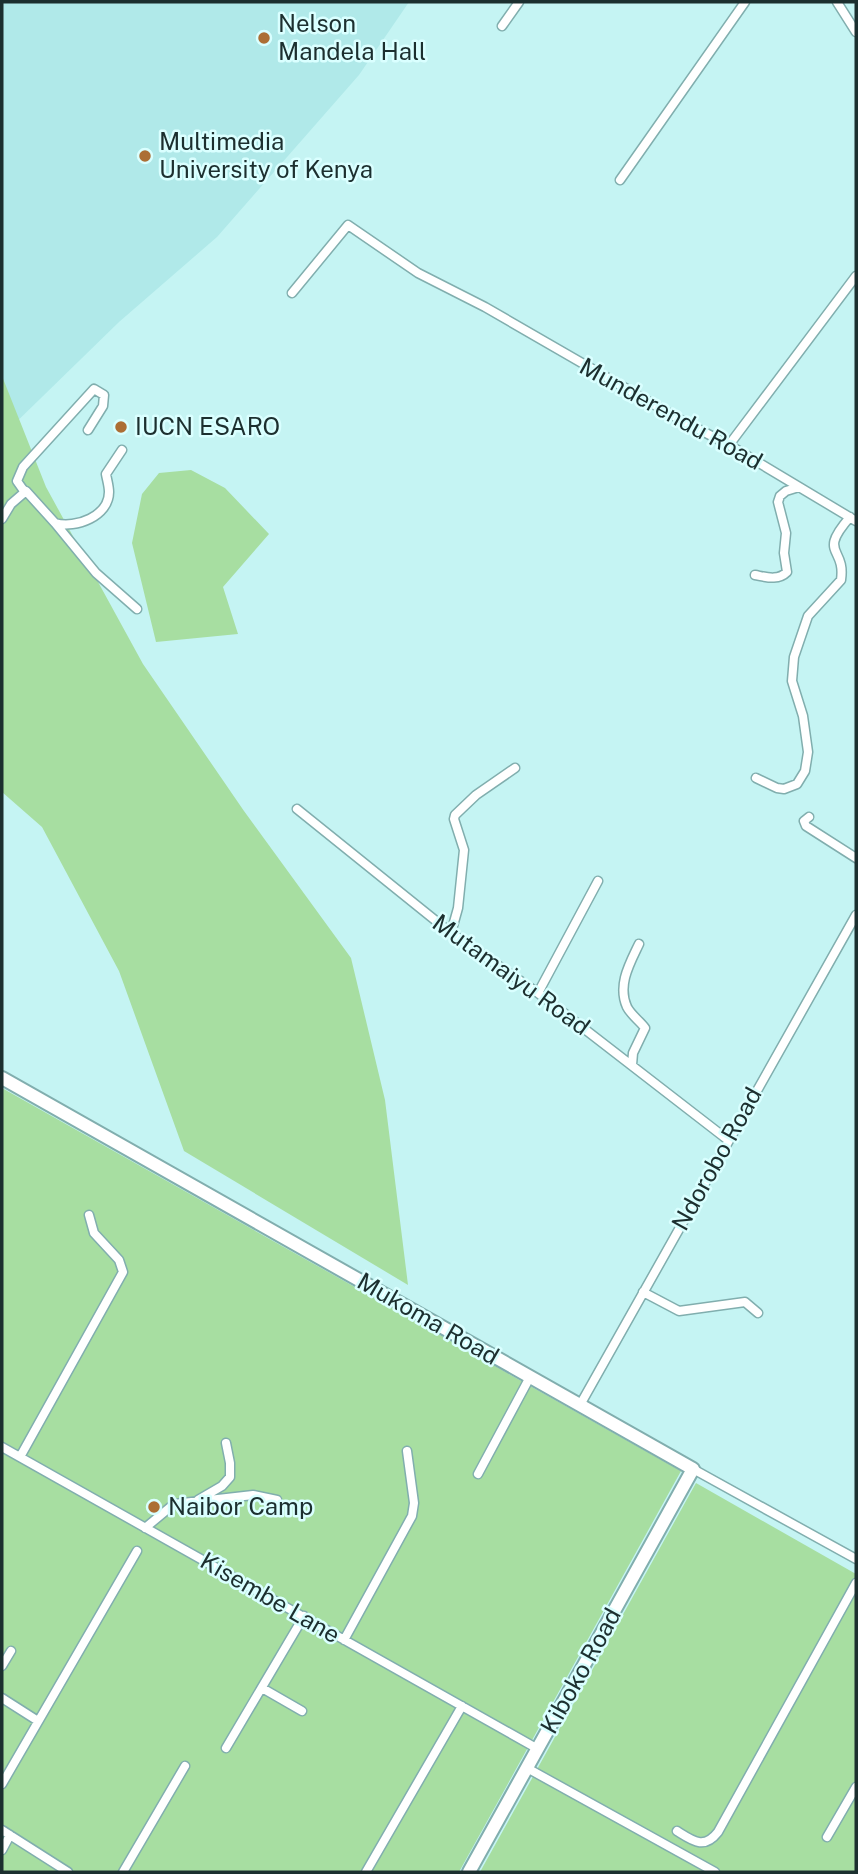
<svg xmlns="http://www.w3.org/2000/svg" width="858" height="1874" font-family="'Public Sans',sans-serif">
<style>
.built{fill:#b0e9e9}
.green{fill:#a7dea1}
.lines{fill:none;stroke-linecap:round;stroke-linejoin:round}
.street-casing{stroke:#81aeae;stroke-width:11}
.secondary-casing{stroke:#81aeae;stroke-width:16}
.street{stroke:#fff;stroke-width:8}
.secondary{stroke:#fff;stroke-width:12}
.poi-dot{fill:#ac6e34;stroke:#daffff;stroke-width:2.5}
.labels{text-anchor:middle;stroke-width:5;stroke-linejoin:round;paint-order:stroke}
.poi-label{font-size:24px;fill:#1c2f2f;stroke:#daffff;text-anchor:start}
.street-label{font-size:24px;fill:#1c2f2f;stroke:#daffff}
</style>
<rect width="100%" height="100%" fill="#c5f4f3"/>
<!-- built -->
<path class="built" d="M2 2H409L359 75 217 237 119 322 2 436Z"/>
<!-- green -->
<path class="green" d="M2 376 46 487 143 664 244 811 351 958 385 1100 408 1285 184 1151 119 971 42 827 2 792Z
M191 470 225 488 269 534 223 587 238 634 156 642 132 543 142 494 159 473Z
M2 1088 681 1471 459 1872H2Z
M696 1483 856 1574V1872H480Z"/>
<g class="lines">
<!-- street casing -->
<g class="street-casing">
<path id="street" d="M837 2 856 32
M502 26 519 2
M620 180 745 2
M292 293 348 225 418 273 485 307 679 419 729 445 856 521
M729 445 856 276
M24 491 17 481 23 467 94 389 104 395 103 406 88 430
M2 519 11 504 26 491 55 523C76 529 109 516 109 492 109 486 107 480 106 474L122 450
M55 523 96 573 137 609
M755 575C766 577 778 581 787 572L784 553 786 533 778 502 780 496 786 491 799 487
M756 778 777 788 784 789 797 784 805 771 808 752 803 716 792 681 794 657 808 616 841 580C846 546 817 555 850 517
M297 809 451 933 538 993 728 1140
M809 817 804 821 806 826 856 858
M451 933 458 908 464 850 454 819 455 815 476 795 515 768
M538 993 598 881
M632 1065 633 1053 645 1028C640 1021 631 1015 627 1007 617 985 630 963 639 944
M643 1292 679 1311 745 1302 758 1313
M580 1405 856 915
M2 1447 538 1749
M20 1457 123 1272 119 1260 94 1233 89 1215
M693 1469 856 1559
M478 1474 530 1377
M198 1500 222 1486 230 1477V1463L226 1443
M145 1528 174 1504 253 1495 277 1500
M344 1640 412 1516 414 1503 407 1451
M2 1666 11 1651
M262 1688 302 1711
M2 1698 38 1721
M226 1748 304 1616
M527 1768 715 1872
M2 1784 137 1551
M2 1830 68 1872
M677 1831C693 1841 704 1850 718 1832L856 1583
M827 1837 856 1787
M2 1850 10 1835
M123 1872 185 1766
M366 1872 462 1706"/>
</g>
<!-- secondary casing -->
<g class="secondary-casing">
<path id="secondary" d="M2 1078 693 1469 469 1872"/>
</g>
<!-- street -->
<use href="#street" class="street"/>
<!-- secondary -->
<use href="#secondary" class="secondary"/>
</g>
<!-- markers -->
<g class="poi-dot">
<circle cx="264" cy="38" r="7"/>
<circle cx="145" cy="156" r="7"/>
<circle cx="121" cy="427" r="7"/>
<circle cx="154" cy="1507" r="7"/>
</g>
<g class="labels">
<!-- poi labels -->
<g class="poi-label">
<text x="278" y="32">Nelson<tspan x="278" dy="28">Mandela Hall</tspan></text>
<text x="159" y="150">Multimedia<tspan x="159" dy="28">University of Kenya</tspan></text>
<text x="135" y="435">IUCN ESARO</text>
<text x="168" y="1515">Naibor Camp</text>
</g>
<!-- street labels -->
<g class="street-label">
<text transform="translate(671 414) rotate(29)" y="8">Munderendu Road</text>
<text transform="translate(511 975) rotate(36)" y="8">Mutamaiyu Road</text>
<text transform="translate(717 1159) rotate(-61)" y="8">Ndorobo Road</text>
<text transform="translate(428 1319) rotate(30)" y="8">Mukoma Road</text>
<text transform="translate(270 1598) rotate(30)" y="8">Kisembe Lane</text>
<text transform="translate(581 1671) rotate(-61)" y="8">Kiboko Road</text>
</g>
</g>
<!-- border -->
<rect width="858" height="1874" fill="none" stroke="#1c2f2f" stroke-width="7"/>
</svg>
